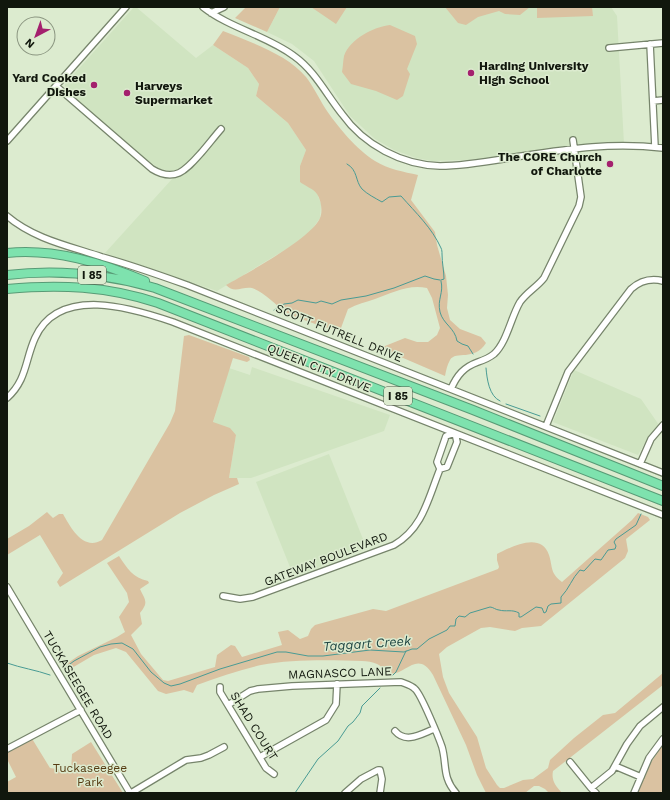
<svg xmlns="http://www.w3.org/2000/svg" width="670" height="800" font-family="'Work Sans',sans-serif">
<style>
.built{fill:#d0e4c1}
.green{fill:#dac2a1}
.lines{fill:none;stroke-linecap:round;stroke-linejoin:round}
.stream{stroke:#499b94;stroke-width:1}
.minor-casing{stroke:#76846b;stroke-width:8}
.highway-casing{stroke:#589b76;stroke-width:10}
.minor{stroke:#fff;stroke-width:5.5}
.highway{stroke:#7ee2ae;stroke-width:8}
.poi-dot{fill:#a4206e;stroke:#dcebcf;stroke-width:1.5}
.labels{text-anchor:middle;stroke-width:3;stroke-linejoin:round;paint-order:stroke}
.shield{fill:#dcebcf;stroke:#4e5747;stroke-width:1}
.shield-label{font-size:11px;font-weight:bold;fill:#11170d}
.poi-label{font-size:12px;font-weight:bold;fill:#11170d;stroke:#dcebcf;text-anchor:start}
.street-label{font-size:12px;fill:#11170d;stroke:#dcebcf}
.park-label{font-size:12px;fill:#563c13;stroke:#dcebcf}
.water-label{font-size:13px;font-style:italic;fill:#1f4542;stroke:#dcebcf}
</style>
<rect width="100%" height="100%" fill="#dcebcf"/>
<!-- built -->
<path class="built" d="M134 7H136L196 58 213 45 248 68 259 84 256 96 288 123 306 150 300 166 317 193 321 204 320 218 311 231 298 242 217 291 105 253 182 168 172 171 160 169 139 154 68 92 65 87V84Z
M280 7H611L617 16 624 144 581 147 582 156 432 161 416 158 394 150 375 139 350 116 314 61 292 44 267 32Z
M252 367 390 415 384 431 251 478H229L236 435 213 423 229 368 250 375Z
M574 370 641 399 659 425 648 437 638 455 553 422Z
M329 454 367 549 294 577 256 482Z"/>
<!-- green -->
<path class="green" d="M246 7H280L267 32 235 18Z
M311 7H347L336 24Z
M445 7H530L520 15 505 14 499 11 478 17 466 25 458 23Z
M537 7H592L593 16 537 18Z
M390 25 415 36 417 44 407 69 410 74 403 96 397 100 376 91 351 84 342 72C343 67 343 61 344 56 350 39 373 27 390 25Z
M223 31C250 42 287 54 306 77 313 86 319 98 325 108 337 126 357 150 375 161 388 169 404 172 418 175L411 200 435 232 437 245 446 276 448 295 447 308 450 320 460 329 481 337 486 343C474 362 456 350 450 360 447 365 446 371 445 376L380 348 405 338 417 342H428L437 335 440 328 432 298 427 288C408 284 392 293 375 299 366 302 357 304 348 309L341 328C337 328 332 329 328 328 320 326 292 316 285 312 276 305 263 291 252 288 243 286 234 294 226 285 247 273 312 238 320 218 323 211 321 200 317 194 314 189 305 186 300 182V166L306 150 288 123 256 96 259 84 248 68 213 45Z
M189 335 249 357 250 360 247 362 233 358 213 422 230 428 236 435 229 478H237L239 484 214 495 180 513 60 587 57 582 63 573 40 535 7 555V539L29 526 47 512 53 518 59 514H63C71 528 83 551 102 540L170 423 175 411 184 336Z
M638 513 648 517 650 520 626 539 628 551 625 558 541 626 522 628 515 631 490 627 481 628 447 647 439 654 443 677 449 693 477 737 486 768 497 785 500 788H504L523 780 533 779 548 768 550 760 574 738 603 715 615 713 663 673V685L553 771C551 781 556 786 562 793H549L545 789 539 786H534L525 793H486L477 775 466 745 433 675C418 650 407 673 391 674 384 675 383 666 377 664 373 662 367 661 362 661 331 660 292 659 261 665 240 670 218 677 197 685L193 693 184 690 166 694 158 691 126 652 116 648 94 655 65 672 62 667 78 656 117 637 125 632 119 617 129 602 127 593 107 563 119 556C127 568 133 578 148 581L149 583 140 589C145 600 149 602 140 613L142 624 131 635 141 654 163 680 168 681 215 667 217 655 231 645 235 646 242 657 282 645 278 632 288 630 300 639 308 636 311 629 315 625 373 609 386 611 498 569 499 567 497 560V554C511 547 541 531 549 555 553 568 550 573 562 582L632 520Z
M31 737 50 768 71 771 72 754 91 742 123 793H7V782L16 777 7 759V749Z
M663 744V793H637L650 764Z"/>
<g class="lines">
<!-- stream -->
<path class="stream" d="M347 164C358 170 355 181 362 189 367 194 375 198 382 202L389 197 401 196C416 213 432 228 441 248 442 250 442 252 442 254 442 263 444 271 444 279L441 280
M441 281C444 293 437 299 440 312 443 324 455 328 457 341L462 344 468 346 473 354
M274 310 284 304 292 303 298 300 316 303 321 301 332 304 341 300 366 296 394 288 425 276 434 279 440 280
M486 368C487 379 489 396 500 401
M506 404 540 416
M7 663C21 668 36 670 50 675
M66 667 74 661 100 647 111 644 122 643 133 649 151 672 164 683 171 686 180 684 220 669 277 652H286L308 656H323L370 650 404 652 412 649H417L429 639 447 630 450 626H455L456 619 459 616 465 617 470 613 490 607C493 607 496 610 499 610 506 612 512 609 519 613V617H521L536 607 542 608 544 613 546 612 548 606 551 604 561 603V597C569 589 572 578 580 570L584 571 595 559 601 560 608 550 615 549 616 546 614 542 616 539 636 525 641 514
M392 676 396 672 406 651
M295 793 318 759 338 741 348 726 353 722 360 713 362 706 380 688"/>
<!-- minor casing -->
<g class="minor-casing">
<path id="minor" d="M203 7C231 29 266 35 294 56 315 71 326 94 342 114 364 145 402 165 440 166 465 166 491 161 515 157 568 149 610 142 663 148
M211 13 224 7
M650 44 655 147
M609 48 663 43
M56 86 152 169C175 183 186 170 201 153 208 145 214 137 221 129
M653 101 663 100
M7 141 126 7
M7 216C34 239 69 246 102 257 131 265 159 275 187 285L663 473
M451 389C457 375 464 367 478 362 484 360 489 358 494 354 507 342 511 317 520 302 527 292 537 287 544 278L579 206 581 197 573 140
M7 398C27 380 25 360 35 338 59 285 132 308 173 322L663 515
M546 426 568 372 631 289C640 281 651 278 663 281
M640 464 651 439 663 425
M7 587 130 793
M223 596 240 599 253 597 394 545C423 528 428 499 440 469L437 462 446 436 455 433 457 442 447 467 440 469
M220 687V692L266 768 274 774
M228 705 250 691 258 689 292 686 401 682C406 684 411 685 415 689 421 694 439 738 442 747 447 765 442 777 456 793
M395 731C406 744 421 734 434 729
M7 749 81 710
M260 757 326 720 336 704 337 684
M570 762 591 788
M615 766 641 777
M131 793 186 760 201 758 209 755 224 747
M345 793 361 779 378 770H380L382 779 380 793
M596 793 591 788 612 771 627 744 640 726 663 707
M634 793 649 758 663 739"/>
</g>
<!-- highway casing -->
<g class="highway-casing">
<path id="highway" d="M7 253C54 248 102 263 145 281
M7 275C57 269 107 274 155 288L473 410 663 486
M7 289C59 284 107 286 158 303L663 501"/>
</g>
<!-- minor -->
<use href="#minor" class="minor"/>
<!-- highway -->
<use href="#highway" class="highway"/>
</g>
<!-- markers -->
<g class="poi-dot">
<circle cx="471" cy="73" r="4"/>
<circle cx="94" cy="85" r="4"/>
<circle cx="127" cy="93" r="4"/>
<circle cx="610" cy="164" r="4"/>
</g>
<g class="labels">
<!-- shield labels -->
<g class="shield">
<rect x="78" y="266" width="28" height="18" rx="3"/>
<rect x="384" y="387" width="28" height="18" rx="3"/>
</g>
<g class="shield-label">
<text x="92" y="279">I 85</text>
<text x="398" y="400">I 85</text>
</g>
<!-- poi labels -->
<g class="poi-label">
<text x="479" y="70">Harding University<tspan x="479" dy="14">High School</tspan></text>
<text x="86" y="82" text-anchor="end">Yard Cooked<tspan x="86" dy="14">Dishes</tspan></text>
<text x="135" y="90">Harveys<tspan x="135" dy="14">Supermarket</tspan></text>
<text x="602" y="161" text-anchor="end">The CORE Church<tspan x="602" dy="14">of Charlotte</tspan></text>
</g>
<!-- street labels -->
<g class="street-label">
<text transform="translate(339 333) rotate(22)" y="4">SCOTT FUTRELL DRIVE</text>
<text transform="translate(319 368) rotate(22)" y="4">QUEEN CITY DRIVE</text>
<text transform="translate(326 559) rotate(-21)" y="4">GATEWAY BOULEVARD</text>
<text transform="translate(340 673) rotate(-2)" y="4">MAGNASCO LANE</text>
<text transform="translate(78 685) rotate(59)" y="4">TUCKASEEGEE ROAD</text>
<text transform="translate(254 726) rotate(58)" y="4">SHAD COURT</text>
</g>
<!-- park labels -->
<g class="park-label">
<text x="90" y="772">Tuckaseegee<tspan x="90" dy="14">Park</tspan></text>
</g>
<!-- water labels -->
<g class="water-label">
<text transform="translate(367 643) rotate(-4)" y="5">Taggart Creek</text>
</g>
</g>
<!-- border -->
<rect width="670" height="800" fill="none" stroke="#11170d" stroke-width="16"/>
<!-- north arrow -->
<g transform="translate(36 36) rotate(221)"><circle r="19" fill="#dcebcf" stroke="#8b9681"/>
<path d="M0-3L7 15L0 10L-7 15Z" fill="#a4206e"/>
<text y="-6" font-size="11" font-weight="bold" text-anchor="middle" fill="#11170d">N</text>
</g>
</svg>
